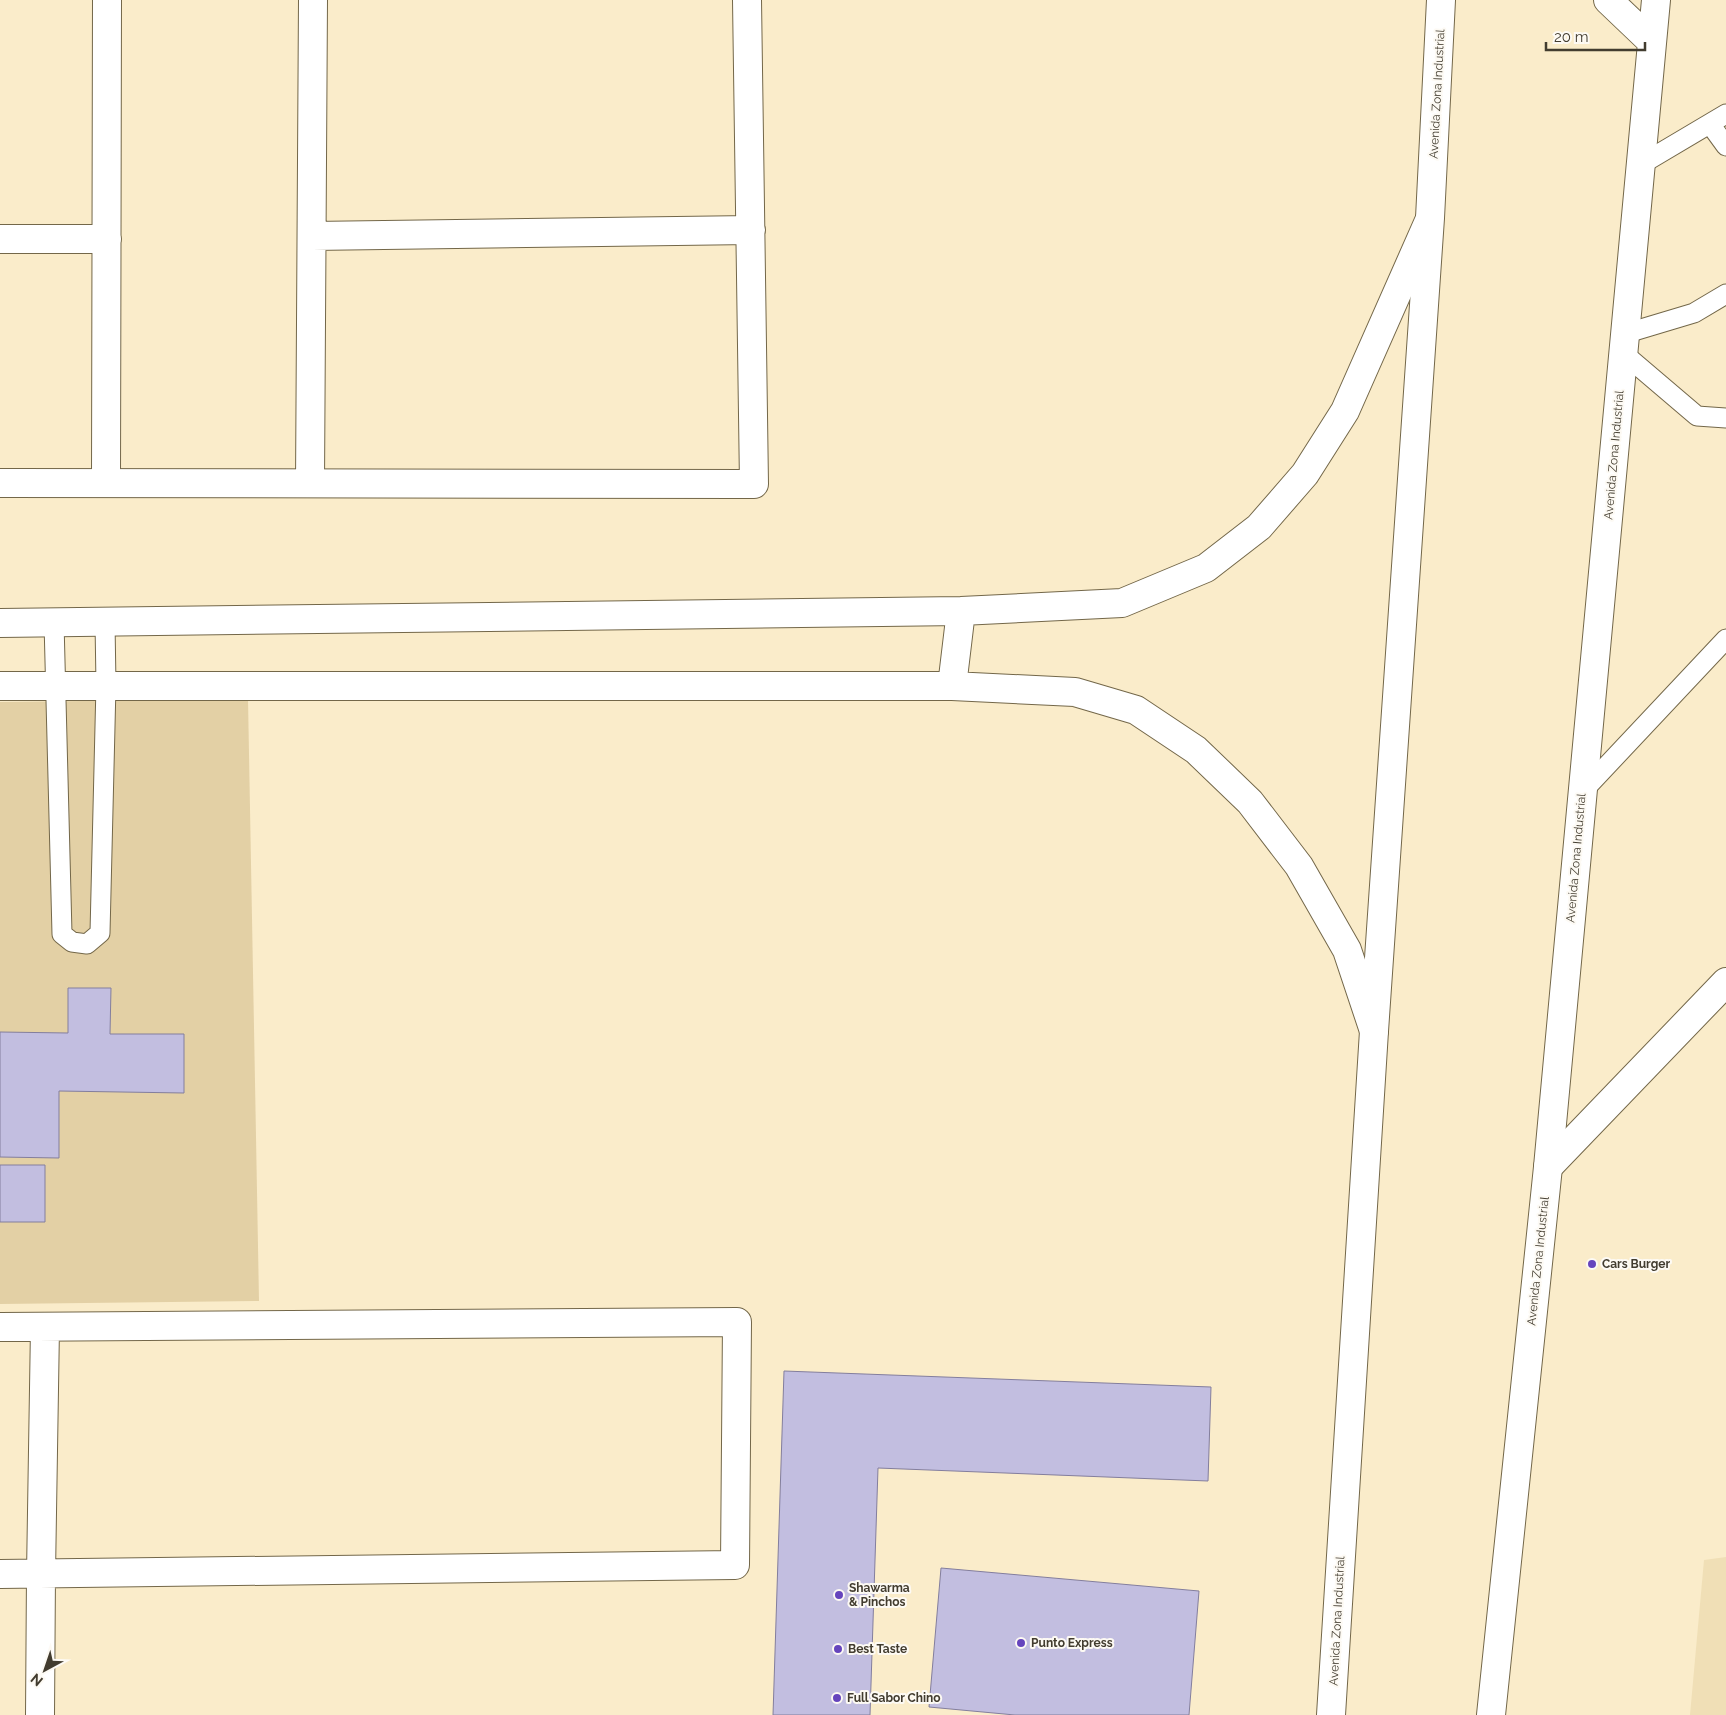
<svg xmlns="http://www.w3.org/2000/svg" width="1726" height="1715" font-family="Raleway,sans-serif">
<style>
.built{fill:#f0dfb6}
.green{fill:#e3d0a5}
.building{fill:#c2bee0;stroke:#837e9d}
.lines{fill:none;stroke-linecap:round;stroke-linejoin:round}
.lane-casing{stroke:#736749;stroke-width:21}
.street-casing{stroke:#736749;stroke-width:30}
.primary-casing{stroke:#736749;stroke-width:30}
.lane{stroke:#fff;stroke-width:19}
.street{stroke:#fff;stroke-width:28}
.primary{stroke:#fff;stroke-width:28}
.poi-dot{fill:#6645bd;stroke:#fdfaf4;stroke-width:2}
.labels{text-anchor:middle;stroke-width:4;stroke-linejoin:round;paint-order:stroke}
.street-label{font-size:12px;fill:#423c2f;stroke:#fdfaf4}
.poi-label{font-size:12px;font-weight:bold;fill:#423c2f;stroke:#fdfaf4;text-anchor:start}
</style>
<rect width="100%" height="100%" fill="#faecca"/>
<!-- built -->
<path class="built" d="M1726 1557V1715H1690L1704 1560Z"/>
<!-- green -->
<path class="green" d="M248 699 259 1301 0 1304V702Z"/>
<!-- building -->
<path class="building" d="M68 988H111L110 1034H184V1093L59 1091V1158L0 1157V1032L68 1033Z
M0 1165H45V1222H0Z
M784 1371 1211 1387 1208 1481 878 1468 870 1715H773Z
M941 1568 1199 1591 1189 1715H1015L929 1707Z"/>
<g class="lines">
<!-- lane casing -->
<g class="lane-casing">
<path id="lane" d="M1710 124 1726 146
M1640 165 1726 114
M1624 334 1694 313 1726 294
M1623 353 1697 416 1726 418
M54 622 62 934 72 942 87 944 100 933 106 685 105 622
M1583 791 1726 639"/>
</g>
<!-- street casing -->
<g class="street-casing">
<path id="street" d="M312 236 751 230
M0 239H107
M106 482 107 0
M0 483 754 484 747 0
M310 483 313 0
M0 623 961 611 1122 603 1206 568 1259 527 1305 474 1345 411 1429 221
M0 686H952L1075 692 1136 710 1196 750 1250 802 1299 866 1347 950 1374 1031
M952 686 961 611
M1548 1167 1726 982
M0 1327 737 1322 735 1565 0 1574
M40 1715 41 1574 45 1327"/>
</g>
<!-- primary casing -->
<g class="primary-casing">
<path id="primary" d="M1608 0 1651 41
M1331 1715 1374 1031 1430 218 1441 0
M1491 1715 1548 1167 1656 0"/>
</g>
<!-- lane -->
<use href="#lane" class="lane"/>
<!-- street -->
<use href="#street" class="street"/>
<!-- primary -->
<use href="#primary" class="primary"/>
</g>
<!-- markers -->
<g class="poi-dot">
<circle cx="1592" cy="1264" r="5"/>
<circle cx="839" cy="1595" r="5"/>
<circle cx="1021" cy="1643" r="5"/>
<circle cx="838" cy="1649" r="5"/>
<circle cx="837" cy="1698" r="5"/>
</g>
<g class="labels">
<!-- street labels -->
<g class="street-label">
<text transform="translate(1437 94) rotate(-87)" y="4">Avenida Zona Industrial</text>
<text transform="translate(1614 455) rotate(-85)" y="4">Avenida Zona Industrial</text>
<text transform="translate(1576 858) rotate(-85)" y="4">Avenida Zona Industrial</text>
<text transform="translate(1538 1261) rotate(-84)" y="4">Avenida Zona Industrial</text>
<text transform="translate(1337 1621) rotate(-87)" y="4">Avenida Zona Industrial</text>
</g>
<!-- poi labels -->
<g class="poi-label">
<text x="1602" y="1268">Cars Burger</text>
<text x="849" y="1592">Shawarma<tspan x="849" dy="14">&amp; Pinchos</tspan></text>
<text x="1031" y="1647">Punto Express</text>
<text x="848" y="1653">Best Taste</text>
<text x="847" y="1702">Full Sabor Chino</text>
</g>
</g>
<!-- north arrow -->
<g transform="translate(45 1670) rotate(220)" stroke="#fdfaf4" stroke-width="4" paint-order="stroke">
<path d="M0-4L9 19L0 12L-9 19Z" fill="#423c2f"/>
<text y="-8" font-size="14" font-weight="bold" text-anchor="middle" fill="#423c2f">N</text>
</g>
<!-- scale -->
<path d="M1546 42v8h99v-8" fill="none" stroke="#423c2f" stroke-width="2.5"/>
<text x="1554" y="42" font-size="15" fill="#423c2f" stroke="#fdfaf4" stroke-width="4" paint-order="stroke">20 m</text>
</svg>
